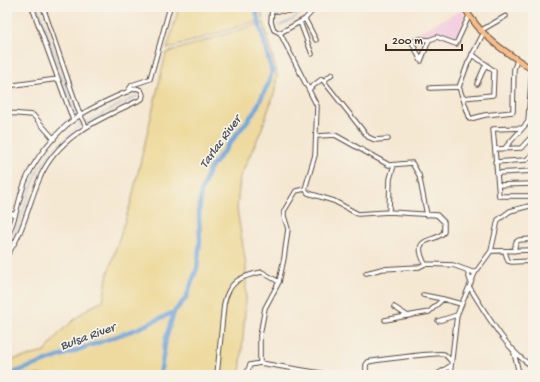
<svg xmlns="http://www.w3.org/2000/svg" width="540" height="382" font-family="'Gochi Hand',sans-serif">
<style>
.built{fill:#f3cfdf}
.sand{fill:#eeda9e;stroke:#94825e}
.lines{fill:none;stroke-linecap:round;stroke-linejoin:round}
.stream{stroke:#73a8e0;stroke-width:1}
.river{stroke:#73a8e0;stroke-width:4.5}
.minor-casing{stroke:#574639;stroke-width:5.5}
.highway-casing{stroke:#574639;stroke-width:7}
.minor{stroke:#fff;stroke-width:3.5}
.highway{stroke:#f7bd88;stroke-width:5}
.labels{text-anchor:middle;stroke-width:3.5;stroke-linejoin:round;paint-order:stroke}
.water-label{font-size:13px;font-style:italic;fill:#4f5662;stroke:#f7f3e8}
</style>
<rect width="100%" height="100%" fill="#f7f3e8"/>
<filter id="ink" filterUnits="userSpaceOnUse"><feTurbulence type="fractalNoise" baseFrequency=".025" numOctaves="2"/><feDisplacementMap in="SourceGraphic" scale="8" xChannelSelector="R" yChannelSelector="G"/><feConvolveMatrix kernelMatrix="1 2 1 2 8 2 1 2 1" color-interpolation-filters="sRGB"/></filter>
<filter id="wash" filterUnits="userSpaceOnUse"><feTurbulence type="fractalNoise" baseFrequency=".012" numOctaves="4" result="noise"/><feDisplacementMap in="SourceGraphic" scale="16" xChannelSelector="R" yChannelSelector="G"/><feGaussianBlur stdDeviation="0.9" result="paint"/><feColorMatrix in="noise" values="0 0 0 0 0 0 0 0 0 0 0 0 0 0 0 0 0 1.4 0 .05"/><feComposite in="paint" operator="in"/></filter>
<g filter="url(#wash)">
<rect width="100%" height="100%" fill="#f5e8d3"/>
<!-- built -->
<path class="built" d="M462 10 466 18 454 42 439 35 434 34 427 37 416 33Z"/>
<!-- sand -->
<path class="sand" d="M179 7H261L263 19 167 49Z
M264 22 277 75 275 91 261 131 240 177 237 209 246 265V300L240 375H7V361L45 352 60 332 87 309 103 301 108 273 131 202 166 53Z"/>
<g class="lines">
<!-- stream -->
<path class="stream" d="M38 7 75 113
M279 26 292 20 307 7
M261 33 266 31
M78 120 79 124
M7 247 13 238 38 170 55 149 80 125 137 96"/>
<!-- river -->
<path class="river" d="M7 375 137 329 174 312
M160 375 166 338 174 312 186 298 197 268 200 241 199 215 201 192 209 170 255 111 268 84 272 72 255 7"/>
</g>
</g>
<g filter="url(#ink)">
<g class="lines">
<!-- minor casing -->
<g class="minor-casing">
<path id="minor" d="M32 7 73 120
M43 7 80 115 86 126
M272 7 271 22 274 30 280 33 317 106 315 155 305 189 308 193 334 201 358 214 389 212 437 215 444 222V232C435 244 410 234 425 264L453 265 475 273
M272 11H293L301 7
M305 19 316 40
M300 22 312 54
M480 31 506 16
M280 33 305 19 316 7
M483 34 468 63 459 87 470 119 485 115 513 112 514 69 517 60
M421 61 412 42 419 39 429 40 437 37 456 44 469 16
M421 61 429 40
M324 81 332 74
M477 84 486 64
M7 86 58 79
M430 88 459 87
M309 89 322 79 368 137 375 140 388 139
M127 92 132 85 150 79 170 7
M463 98 493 95 494 71 472 54
M7 113 33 115 54 139
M7 115V119
M522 128 493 129 499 196H533
M317 136 335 135 389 165 412 163 419 175 427 215
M495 149 521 148 533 135
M504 149 528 122 532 69
M495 162 526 160 533 154
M497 173 533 171
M498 185 533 184
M7 212 15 215
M389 212 390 179 394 165
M7 237C16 220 18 200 25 182 34 160 56 131 76 118 90 108 119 95 136 88L141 90 143 95 142 99C102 118 57 135 39 180 28 205 24 232 7 255
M491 251 533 250
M514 251 516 242 519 240 533 239
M505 252 508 261 512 262 533 261
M467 271 471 283
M366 273 382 269 419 267 425 264
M470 288C484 310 509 355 533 366
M423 295 443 299
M394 307 408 316
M385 320 429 312 443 299 461 304
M438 321 457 315
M513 349 519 373
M260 363V335L265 308 279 282 284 258 288 229 284 216V211L296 191 305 189
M217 375 224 304C229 281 241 276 262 272L279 282
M246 375 250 365 260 363 332 375
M366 375V365L368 362C376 360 440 352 444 354 446 355 449 359 451 361
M436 375 450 366
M450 375 457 315 475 273 491 251 498 220 510 211 533 205"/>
</g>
<!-- highway casing -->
<g class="highway-casing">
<path id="highway" d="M464 7C482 38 504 51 533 70"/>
</g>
<!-- minor -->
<use href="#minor" class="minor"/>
<!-- highway -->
<use href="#highway" class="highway"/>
</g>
</g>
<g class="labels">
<!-- water labels -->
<g class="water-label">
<text transform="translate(219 141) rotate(-54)" y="5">Tarlac River</text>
<text transform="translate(87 335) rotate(-20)" y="5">Bulsa River</text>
</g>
</g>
<!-- margin -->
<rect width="540" height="382" fill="none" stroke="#f7f3e8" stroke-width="24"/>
<!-- scale -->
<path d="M386 44v6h76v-6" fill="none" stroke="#3b2a1e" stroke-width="2"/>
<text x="392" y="44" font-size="12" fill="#3b2a1e" stroke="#f7f3e8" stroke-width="3" paint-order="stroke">200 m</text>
</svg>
